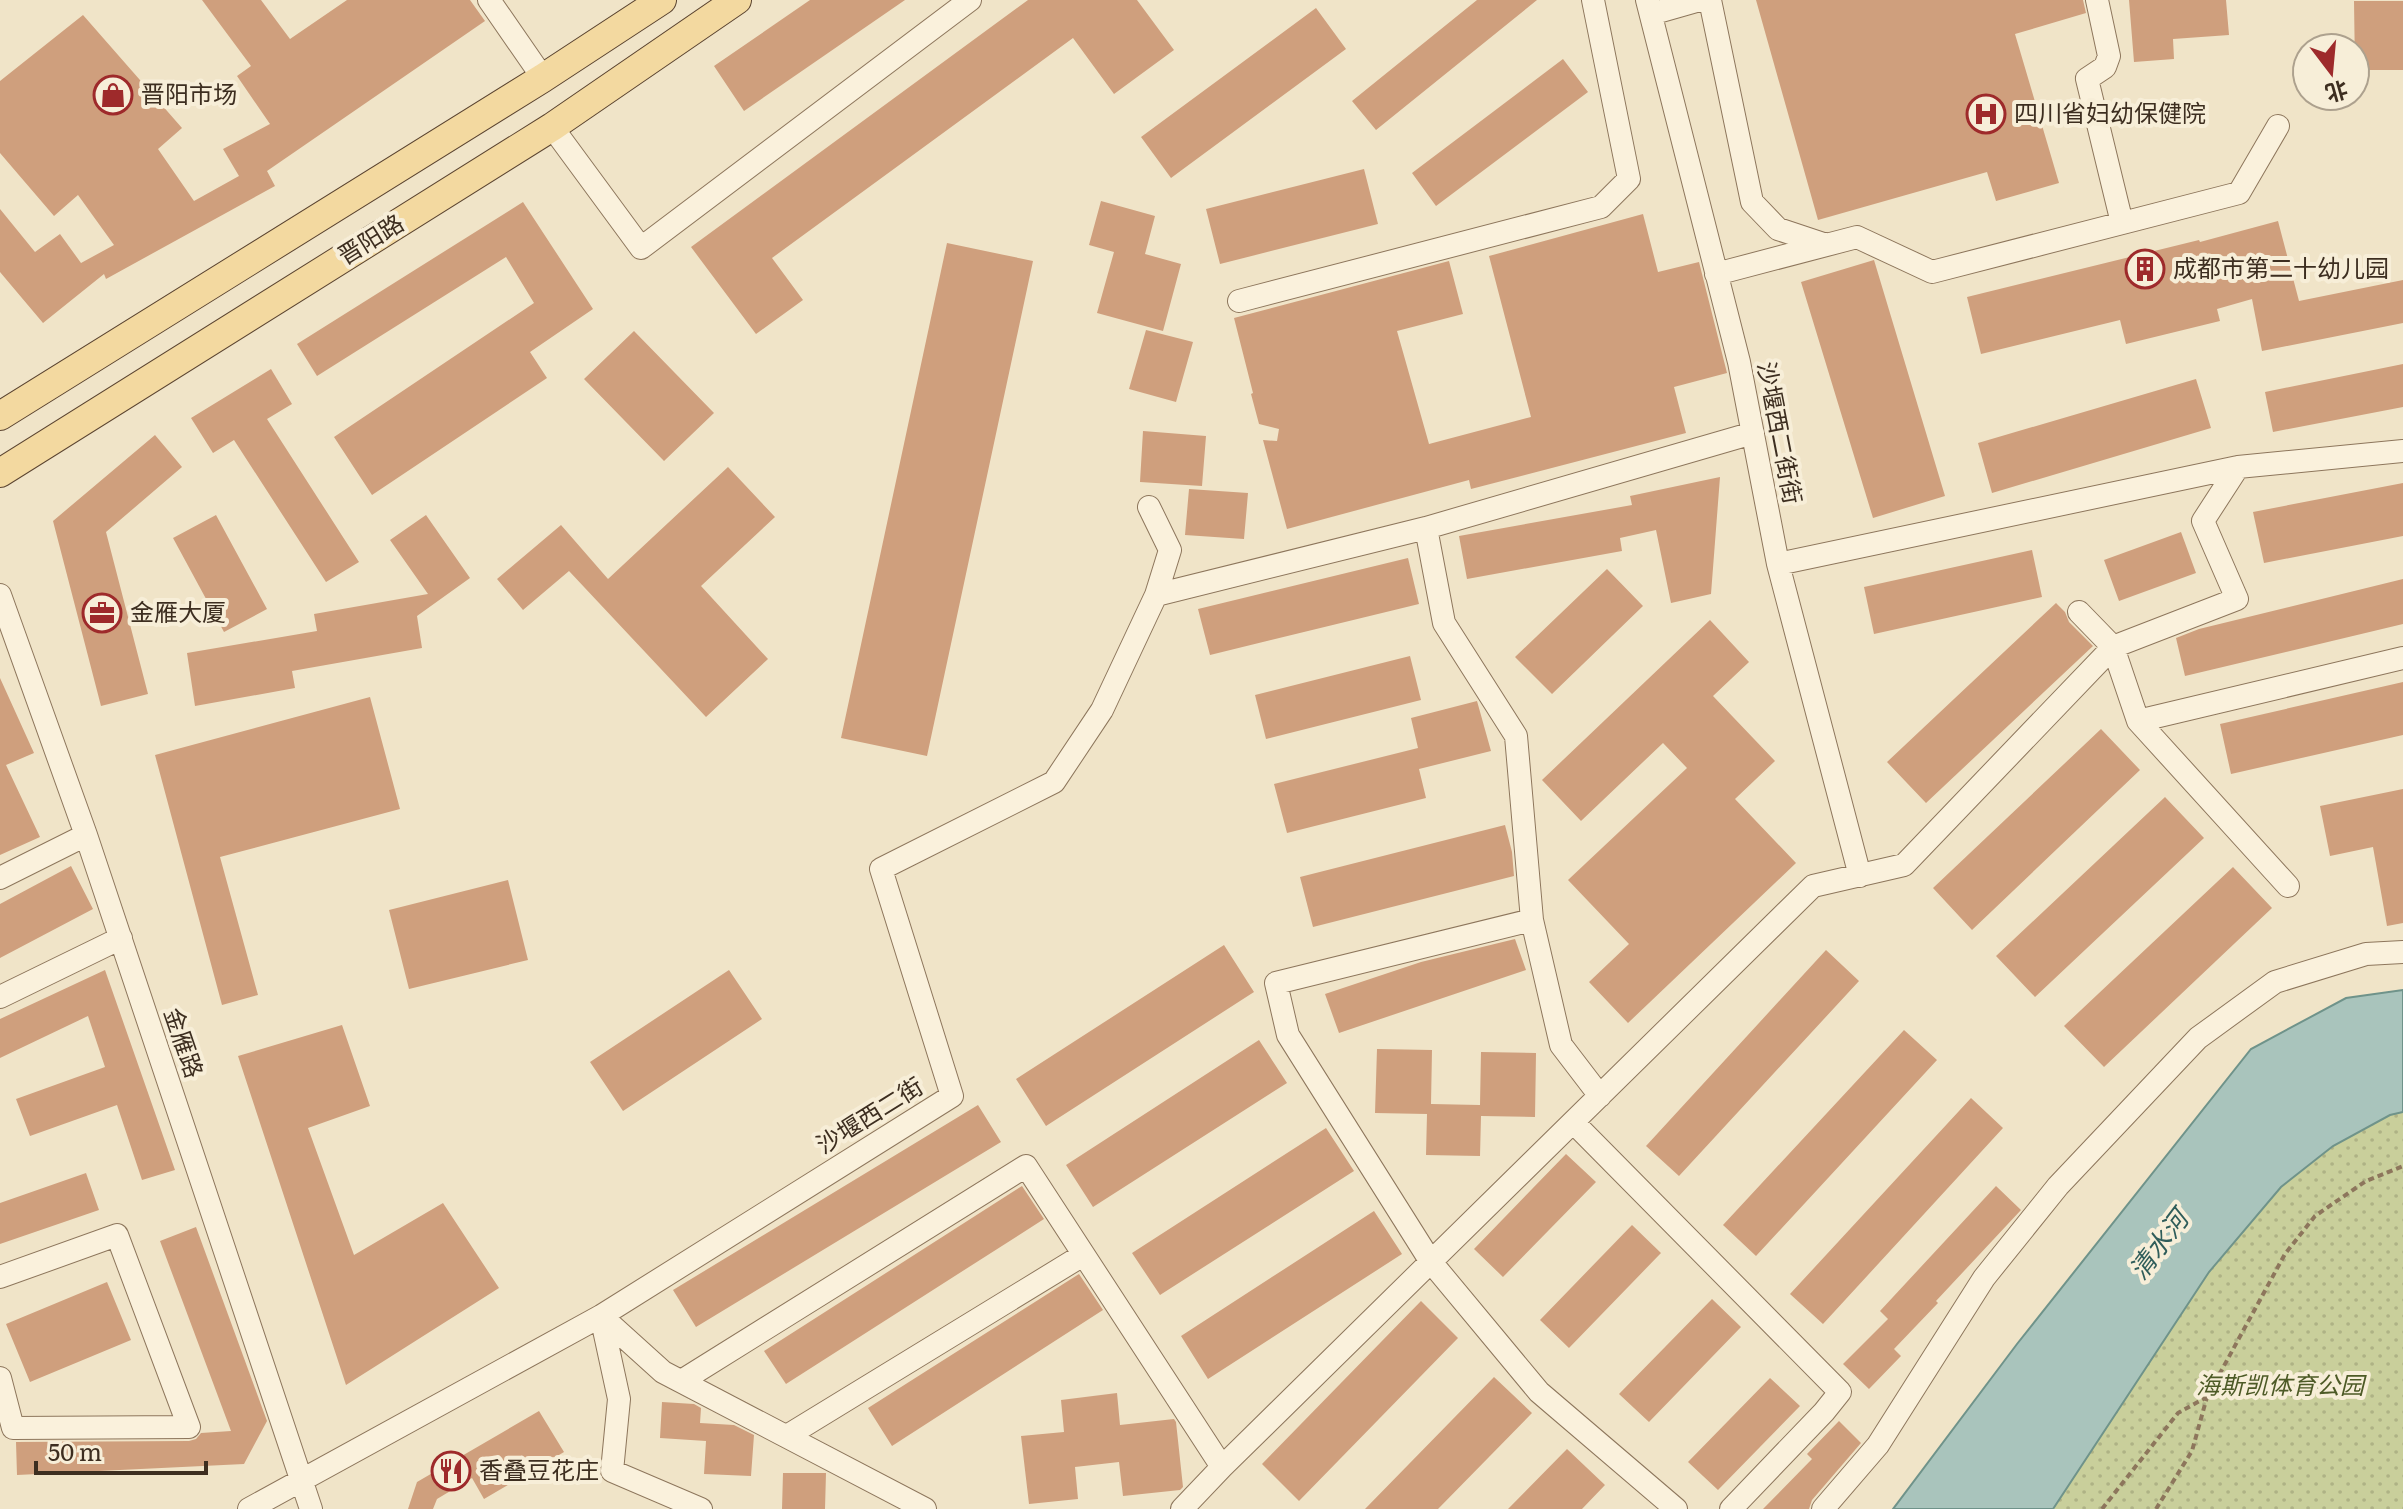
<svg xmlns="http://www.w3.org/2000/svg" width="2403" height="1509" font-family="Literata,'Noto Sans SC',serif">
<style>
.park{fill:url(#park-dots)}
.water{fill:#a9c4bc;stroke:#6f938a;stroke-width:2}
.building{fill:#cf9f7d}
.lines{fill:none;stroke-linecap:round;stroke-linejoin:round}
.minor-casing{stroke:#8d765c;stroke-width:24}
.major-casing{stroke:#5b4430;stroke-width:30}
.path{stroke:#8d765c;stroke-width:4;stroke-dasharray:6 4;stroke-linecap:butt}
.minor{stroke:#faf1dc;stroke-width:22}
.major{stroke:#f3d9a0;stroke-width:28}
.labels{text-anchor:middle;stroke-width:8;stroke-linejoin:round;paint-order:stroke}
.poi-label{font-size:24px;fill:#3d2e20;stroke:#f7eed8;text-anchor:start}
.street-label{font-size:24px;fill:#3d2e20;stroke:#f7eed8}
.park-label{font-size:24px;font-style:italic;fill:#4d5a26;stroke:#f7eed8}
.water-label{font-size:26px;font-style:italic;fill:#2f5d5a;stroke:#f7eed8}
</style>
<defs>
<pattern id="park-dots" width="8" height="8" patternUnits="userSpaceOnUse" patternTransform="scale(2)"><rect width="8" height="8" fill="#c9cf9b"/><path d="M2 2h.1M6 6h.1" fill="none" stroke="#aeb285" stroke-width="1.8" stroke-linecap="round"/></pattern>
</defs>
<rect width="100%" height="100%" fill="#f0e4c8"/>
<!-- park -->
<path class="park" d="M2403 1112V1509H2053L2209 1272 2281 1187 2333 1146 2390 1115Z"/>
<!-- water -->
<path class="water" d="M2403 990V1112L2390 1115 2333 1146 2281 1187 2209 1272 2053 1509H1893L2017 1344 2251 1049 2346 998Z"/>
<!-- building -->
<path class="building" d="M202 0H261L290 39 347 0H470L485 21 267 171 275 186 106 279 104 274 43 323 0 272V209L35 252 60 234 81 263 114 245 78 195 54 216 0 153V81L83 15 182 128 158 149 194 201 239 176 223 149 270 124 237 76 251 66Z
M810 0H905L744 111 714 66Z
M1028 0H1137L1174 50 1114 94 1073 38 772 258 803 300 756 334 691 247Z
M1477 0H1537L1376 130 1352 101Z
M1756 0H2083L2086 13 2015 34 2059 183 1996 201 1987 172 1818 220Z
M2129 0H2226L2229 35 2173 39 2174 59 2134 62Z
M2354 1H2403V70H2355Z
M1316 8 1346 49 1171 178 1141 137Z
M1563 59 1588 92 1436 206 1412 173Z
M1364 169 1378 224 1220 264 1206 209Z
M1101 201 1155 216 1145 254 1181 264 1163 331 1097 313 1114 252 1089 245Z
M523 202 593 309 530 352 547 378 372 495 334 437 534 303 506 257 317 376 297 344Z
M1643 214 1658 272 1699 262 1725 365 1727 373 1674 387 1686 433 1471 489 1469 480 1287 529 1263 440 1277 441 1279 429 1259 424 1251 394 1253 393 1234 318 1449 261 1463 314 1397 331 1429 444 1531 417 1489 256Z
M2278 221 2299 301 2403 280V323L2262 351 2252 299 2217 309 2220 321 2126 344 2120 320 1981 354 1967 297 2199 240 2200 242Z
M947 243 1033 261 927 756 841 738Z
M1874 260 1945 496 1873 518 1801 282Z
M1146 330 1193 342 1176 402 1129 389Z
M634 331 714 413 664 461 584 379Z
M2403 364V407L2273 432 2265 392Z
M271 369 292 404 267 419 359 562 326 582 234 440 213 453 191 418Z
M2196 379 2211 428 1992 493 1978 443Z
M1143 431 1206 436 1202 486 1140 482Z
M155 435 182 467 106 532 148 694 101 706 53 521Z
M728 467 775 517 701 586 768 659 706 717 569 571 523 610 497 579 561 525 608 579Z
M1720 477 1711 594 1671 603 1656 530 1620 538 1622 551 1467 579 1459 536 1632 505 1630 496Z
M2403 483V536L2264 563 2253 512Z
M1189 489 1248 493 1244 539 1185 535Z
M216 515 267 609 224 632 173 538Z
M426 515 470 578 417 616 422 648 292 671 295 688 195 706 187 653 317 631 314 614 428 594 390 540Z
M2181 532 2196 573 2119 601 2104 560Z
M2032 550 2042 597 1874 634 1864 587Z
M1408 558 1419 604 1210 655 1198 609Z
M1607 569 1643 606 1552 694 1515 657Z
M2403 579V624L2185 676 2176 638 2199 629Z
M2056 603 2065 612 2069 622 2093 646 1926 803 1887 762Z
M1710 620 1749 662 1713 696 1775 761 1735 799 1796 863 1628 1023 1589 982 1629 944 1568 880 1687 768 1663 743 1581 821 1542 780Z
M1410 656 1421 700 1266 739 1255 695Z
M0 678 34 753 6 765 40 837 0 855Z
M2403 682V735L2231 774 2220 724Z
M370 697 400 809 220 857 258 995 222 1005 155 755Z
M1477 701 1491 751 1419 769 1426 798 1287 833 1274 784 1418 748 1411 718Z
M2101 729 2140 770 1972 930 1933 888Z
M2403 789V923L2387 926 2373 847 2330 856 2320 806Z
M2165 797 2204 838 2035 997 1996 956Z
M1505 825 1512 852 1514 876 1313 927 1300 877Z
M71 866 93 909 0 958V904Z
M2233 867 2272 908 2104 1067 2064 1026Z
M508 880 528 960 409 989 389 910Z
M1515 939 1526 970 1339 1033 1325 994 1421 962Z
M1224 945 1254 992 1046 1126 1016 1079Z
M1826 950 1859 981 1679 1176 1646 1146Z
M105 970 175 1170 142 1180 117 1105 30 1136 16 1099 105 1067 88 1016 0 1058V1019Z
M729 970 762 1019 623 1111 590 1062Z
M342 1025 370 1106 308 1128 354 1255 443 1203 499 1288 346 1385 238 1056Z
M1904 1030 1937 1060 1756 1256 1723 1225Z
M1259 1040 1287 1083 1093 1207 1066 1165Z
M1377 1049 1432 1050 1431 1104 1480 1105 1481 1052 1536 1053 1535 1117 1481 1116 1480 1156 1426 1155 1427 1114 1375 1113Z
M1971 1098 2003 1128 1823 1324 1790 1294Z
M978 1105 1001 1142 696 1327 673 1290Z
M1326 1128 1354 1171 1160 1295 1132 1253Z
M1566 1154 1596 1182 1503 1277 1474 1249Z
M86 1173 99 1210 0 1244V1203Z
M1022 1186 1044 1219 786 1384 764 1351Z
M1996 1186 2021 1210 1936 1301 1938 1303 1894 1349 1901 1356 1869 1389 1843 1364 1888 1319 1880 1311Z
M1374 1211 1402 1254 1208 1379 1181 1336Z
M1632 1225 1661 1253 1569 1348 1540 1320Z
M196 1227 267 1421 244 1464 17 1475 16 1442 189 1441 196 1439 201 1433 231 1431 160 1241Z
M1079 1274 1103 1310 892 1446 868 1408Z
M107 1282 131 1340 30 1382 6 1324Z
M1712 1299 1741 1327 1649 1422 1619 1394Z
M1421 1301 1458 1338 1299 1501 1262 1464Z
M1494 1377 1532 1413 1438 1509H1365Z
M1770 1378 1800 1406 1718 1490 1688 1462Z
M1117 1393 1120 1425 1174 1419 1176 1422 1183 1487 1180 1490 1123 1496 1119 1462 1075 1467 1078 1499 1029 1504 1021 1436 1064 1432 1061 1400Z
M662 1402 694 1404 701 1408 700 1423 734 1425 754 1435 751 1476 704 1474 706 1441 660 1438Z
M539 1411 564 1452 484 1499 472 1478 437 1499 433 1509H408L417 1482Z
M1839 1421 1861 1443 1812 1500 1809 1509H1763L1812 1459 1807 1454Z
M1567 1449 1605 1485 1582 1509H1508Z
M783 1473H826L825 1509H782Z"/>
<g class="lines">
<!-- minor casing -->
<g class="minor-casing">
<path id="minor" d="M489 0 543 78
M1647 0 1739 362 1778 564 1860 876
M1710 0 1752 202 1778 229 1826 245
M2097 0 2109 56 2105 67 2087 79 2122 223
M1651 14 1700 0
M552 127 641 248 970 0
M1716 274 1857 237 1932 272 2239 193 2278 126
M1239 301 1601 207 1629 179 1593 0
M1426 528 1444 623 1516 736 1532 920 1561 1045 1600 1096
M1778 564 2238 467 2403 451
M0 595 86 835 311 1509
M1156 595 1426 528 1753 433
M2079 612 2113 647 2138 721 2288 886
M2138 721 2403 658
M0 878 86 835
M1532 920 1276 983 1288 1035 1431 1262 1539 1392 1676 1509
M0 997 121 938
M1573 1122 1840 1392 1824 1412 1731 1509
M0 1277 117 1235 189 1427 13 1428 0 1378
M601 1316 663 1372 925 1509
M601 1316 619 1399 612 1471 701 1509
M683 1380 1026 1166 1222 1467
M787 1436 1083 1255
M249 1509 601 1316 952 1096 881 869 1054 782 1102 710 1156 595 1170 550 1149 507
M1182 1509 1222 1467 1813 886 1904 865 2113 647 2237 599 2203 521 2238 467
M1823 1509 1878 1445 1984 1278 2058 1186 2198 1038 2275 982 2366 954 2403 952"/>
</g>
<!-- major casing -->
<g class="major-casing">
<path id="major" d="M0 416 543 78 662 0
M0 473 552 127 737 0"/>
</g>
<!-- path -->
<path class="path" d="M2102 1509 2178 1413 2207 1397
M2156 1509 2192 1451 2207 1397 2285 1254 2315 1216 2366 1181 2403 1166"/>
<!-- minor -->
<use href="#minor" class="minor"/>
<!-- major -->
<use href="#major" class="major"/>
</g>
<!-- icons -->
<defs>
<g id="shop-ring" transform="scale(2)"><circle r="9.5" fill="#f7eed8" stroke="#9e2a2b" stroke-width="1.5"/><path d="M-5-2.5h2.3a2.7 3.5 0 0 1 5.4 0H5L5.5 6h-11ZM-1.5-2.5h3a1.5 2.3 0 0 0-3 0Z" fill="#9e2a2b"/></g>
<g id="hospital-ring" transform="scale(2)"><circle r="9.5" fill="#f7eed8" stroke="#9e2a2b" stroke-width="1.5"/><path d="M-5-5h3v3.5h4V-5h3V5h-3V1.5h-4V5h-3Z" fill="#9e2a2b"/></g>
<g id="building-ring" transform="scale(2)"><circle r="9.5" fill="#f7eed8" stroke="#9e2a2b" stroke-width="1.5"/><path d="M-4-6H4V6H1V3H-1V6H-4ZM-2.5-4.3h1.7v1.8h-1.7ZM.8-4.3h1.7v1.8H.8ZM-2.5-1h1.7V.8h-1.7ZM.8-1h1.7V.8H.8Z" fill="#9e2a2b"/></g>
<g id="office-ring" transform="scale(2)"><circle r="9.5" fill="#f7eed8" stroke="#9e2a2b" stroke-width="1.5"/><path d="M-6-3h4V-5.5h4V-3h4V5H-6ZM-1-4.5V-3h2v-1.5ZM-6 0V1H6V0Z" fill="#9e2a2b"/></g>
<g id="restaurant-ring" transform="scale(2)"><circle r="9.5" fill="#f7eed8" stroke="#9e2a2b" stroke-width="1.5"/><path d="M-5-6h1v4h1v-4h1v4h1v-4h1v5L-1.5 .5V6h-2V.5L-5-1ZM5-6V6H3V1.5H1.5Q1.5-4 5-6Z" fill="#9e2a2b"/></g>
</defs>
<g fill-rule="evenodd">
<use href="#shop-ring" x="113" y="95"/>
<use href="#hospital-ring" x="1986" y="114"/>
<use href="#building-ring" x="2145" y="269"/>
<use href="#office-ring" x="102" y="613"/>
<use href="#restaurant-ring" x="451" y="1471"/>
</g>
<g class="labels">
<!-- poi labels -->
<g class="poi-label">
<text x="141" y="103">晋阳市场</text>
<text x="2014" y="122">四川省妇幼保健院</text>
<text x="2173" y="277">成都市第二十幼儿园</text>
<text x="130" y="621">金雁大厦</text>
<text x="479" y="1479">香叠豆花庄</text>
</g>
<!-- street labels -->
<g class="street-label">
<text transform="translate(371 240) rotate(-32)" y="8">晋阳路</text>
<text transform="translate(1779 433) rotate(79)" y="8">沙堰西二街街</text>
<text transform="translate(183 1043) rotate(71)" y="8">金雁路</text>
<text transform="translate(870 1116) rotate(-32)" y="8">沙堰西二街</text>
</g>
<!-- park labels -->
<g class="park-label">
<text x="2280" y="1394">海斯凯体育公园</text>
</g>
<!-- water labels -->
<g class="water-label">
<text transform="translate(2159 1245) rotate(-53)" y="9">清水河</text>
</g>
</g>
<!-- north arrow -->
<g transform="translate(2331 72) rotate(164)"><circle r="38" fill="#f7eed8" stroke="#ada18e" stroke-width="2"/>
<path d="M0-6L14 30L0 20L-14 30Z" fill="#9e2a2b"/>
<text y="-12" font-size="22" font-weight="bold" text-anchor="middle" fill="#3d2e20">北</text>
</g>
<!-- scale -->
<path d="M36 1461v12h170v-12" fill="none" stroke="#3d2e20" stroke-width="4"/>
<text x="48" y="1461" font-size="24" fill="#3d2e20" stroke="#f7eed8" stroke-width="6" paint-order="stroke">50 m</text>
</svg>
